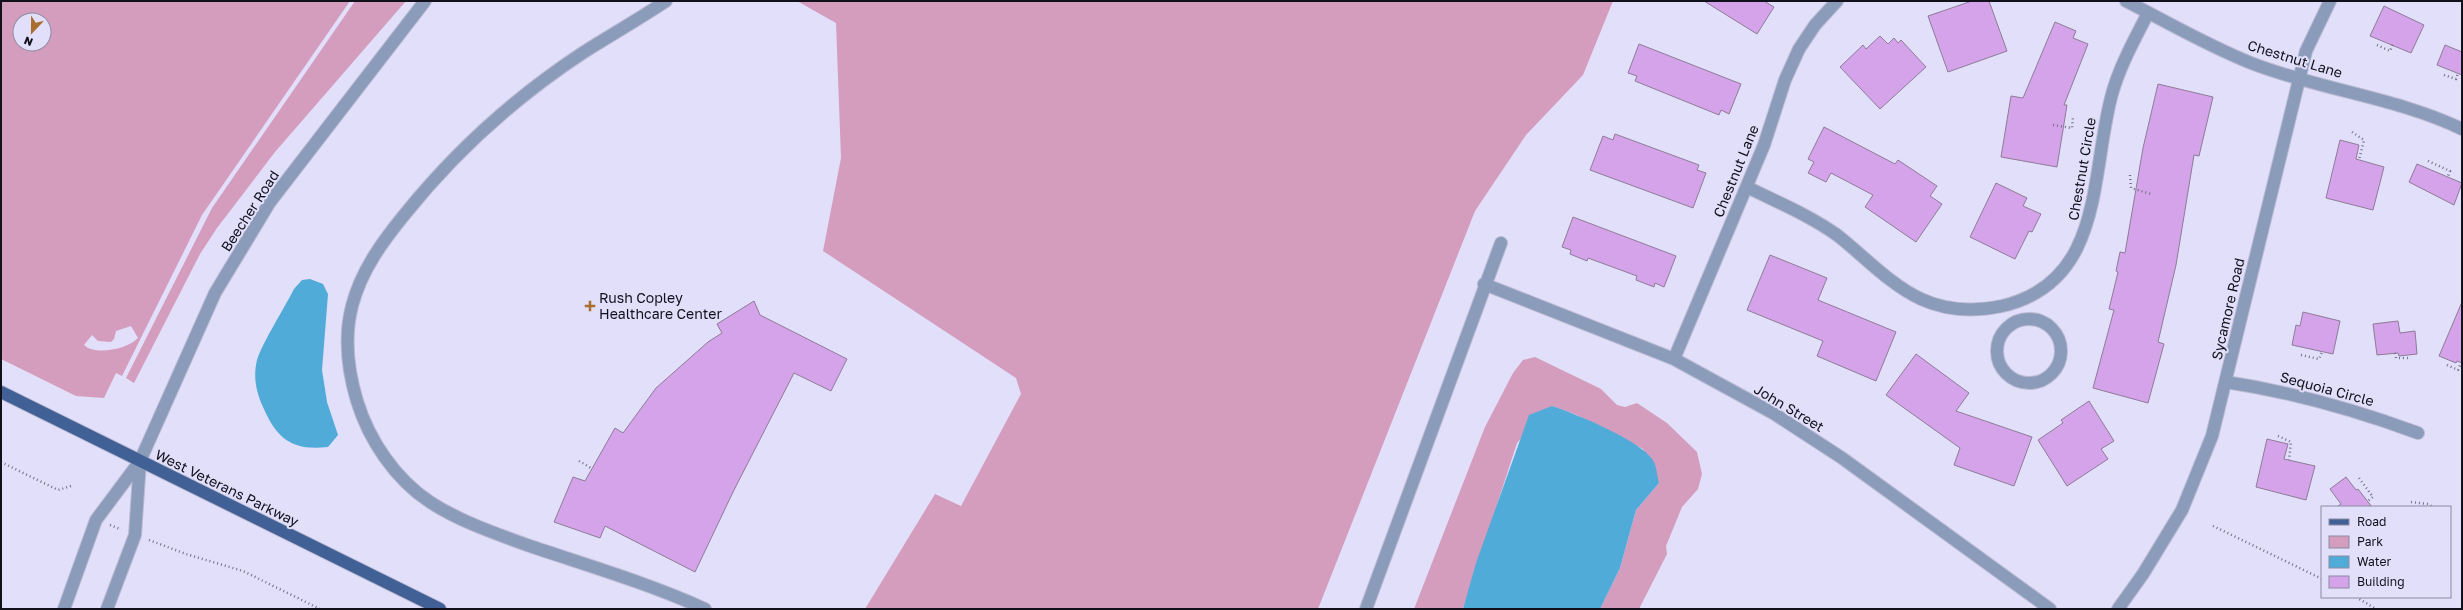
<svg xmlns="http://www.w3.org/2000/svg" width="2463" height="610" font-family="'Golos Text',sans-serif">
<style>
.green{fill:#d49dbe;fill-rule:evenodd}
.water{fill:#51abd9}
.building{fill:#d4a3e9;stroke:#8e7c97}
.lines{fill:none;stroke-linecap:round;stroke-linejoin:round}
.minor-casing{stroke:#bcbad2;stroke-width:14}
.major-casing{stroke:#bcbad2;stroke-width:14}
.path{stroke:#747285;stroke-width:2.5;stroke-dasharray:1 3;stroke-linecap:butt}
.minor{stroke:#8a9cba;stroke-width:12}
.major{stroke:#416095;stroke-width:12}
.poi-dot{fill:#a96d2f;stroke:#e1dffa;stroke-width:1.5}
.labels{text-anchor:middle;stroke-width:4;stroke-linejoin:round;paint-order:stroke}
.street-label{font-size:14px;fill:#11101b;stroke:#e1dffa}
.poi-label{font-size:14px;fill:#11101b;stroke:#e1dffa;text-anchor:start}
</style>
<rect width="100%" height="100%" fill="#e1dffa"/>
<!-- green -->
<path class="green" d="M1 1H350L202 215 122 376 116 373 104 398 76 396 1 359ZM20 20H44V44H20ZM131 326 138 338C128 349 95 356 84 345L92 335 98 341 111 342 114 339 116 331Z
M355 1H406L275 152 217 228 200 254 134 383 126 378 212 208Z
M797 1H1613L1583 75 1526 135 1475 211 1318 609H865L935 494 961 506 1021 394 1016 378 823 251 841 158 836 23Z
M1535 357 1601 389 1617 405 1625 407 1637 403 1667 423 1697 452 1702 474 1698 489 1682 507 1666 546 1667 554 1639 609H1600L1620 568 1636 510 1659 483 1643 449 1577 415 1552 406 1517 443 1463 609H1414L1485 427 1513 373 1523 360Z"/>
<!-- water -->
<path class="water" d="M310 279 323 284 328 294 322 370 327 402 338 435 328 447C292 451 277 439 263 407 256 391 253 377 257 360 262 343 285 307 294 289L302 280Z
M1552 406C1574 413 1645 442 1654 462 1657 468 1657 477 1659 483L1636 510 1620 568 1600 609H1463L1476 563 1529 415Z"/>
<!-- building -->
<path class="building" d="M1704 1H1764L1774 7 1757 34Z
M1972 1H1989L2007 51 1948 72 1928 16Z
M2384 6 2424 25 2411 53 2370 36Z
M2055 22 2076 31 2073 38 2088 44 2064 105H2067L2057 167 2001 157 2011 96 2023 98Z
M1880 36 1888 44 1894 38 1898 43 1901 40 1926 67 1880 109 1840 67 1863 45 1866 49Z
M1639 44 1741 84 1729 114 1721 110 1719 115 1635 81 1637 76 1628 73Z
M2445 45 2462 52V75L2437 65Z
M2158 84 2213 97 2199 156 2194 155 2176 265 2158 342 2164 344 2148 403 2093 388 2114 310 2109 309 2118 272 2116 271 2120 252 2125 253 2143 148Z
M1824 127 1895 164 1898 160 1937 186 1930 196 1942 204 1916 242 1865 207 1873 195 1831 173 1826 182 1808 173 1814 162 1808 159Z
M1615 134 1699 165 1697 170 1706 173 1693 208 1590 170 1603 136 1613 140Z
M2340 140 2359 145 2356 159 2384 167 2373 210 2326 198Z
M2417 164 2462 183 2454 205 2409 182Z
M1996 183 2027 198 2023 206 2041 214 2032 232 2029 231 2015 259 1970 237Z
M1573 217 1676 256 1664 287 1655 283 1654 287 1636 280 1637 276 1588 258 1587 261 1570 254 1571 250 1562 247Z
M1770 255 1827 278 1818 300 1896 332 1876 381 1817 356 1823 341 1747 310Z
M754 301 760 315 847 359 831 391 794 373 734 490 695 572 605 526 600 538 554 522 573 477 585 481 615 428 623 433 656 388 708 342 722 333 717 324Z
M2462 302V363L2457 361 2456 363 2439 356Z
M2303 312 2340 321 2333 354 2292 345 2296 325 2300 326Z
M2398 321 2400 333 2415 331 2417 354 2399 356 2398 353 2377 355 2373 324Z
M1916 354 1969 393 1956 411 2032 437 2014 486 1954 465 1960 448 1886 395Z
M2089 401 2114 441 2101 449 2108 459 2067 486 2038 440 2063 423 2061 420Z
M2267 439 2288 444 2284 459 2315 466 2306 500 2256 487Z
M2346 477 2356 490 2358 489 2372 507H2337L2341 504 2330 489Z"/>
<g class="lines">
<!-- minor casing -->
<g class="minor-casing">
<path id="minor" d="M666 1C639 19 611 35 584 52 517 96 455 152 405 214 382 242 361 271 352 306 344 337 348 371 357 401 369 440 395 479 430 502 459 521 494 533 527 545 586 565 648 583 705 609
M2126 1C2167 22 2208 46 2251 63 2320 90 2395 97 2462 129
M1747 187C1777 202 1809 215 1837 235 1864 256 1889 284 1921 299 1947 311 1973 312 2002 306 2105 282 2090 174 2112 94 2120 65 2135 39 2148 13
M1484 284 1674 359 1773 413 1842 458 2050 609
M1997 351a32 32 0 1 1 64 0a32 32 0 1 1-64 0Z
M1674 359 1764 145 1785 80 1799 49 1815 25 1837 1
M2226 382C2292 392 2356 410 2418 433
M64 609 96 520 140 461 215 293 270 202 425 1
M107 609 135 535 140 461
M1366 609 1501 243
M2118 609 2143 574 2182 510 2212 436 2306 51 2330 1"/>
</g>
<!-- major casing -->
<g class="major-casing">
<path id="major" d="M1 392 440 609"/>
</g>
<!-- path -->
<path class="path" d="M2377 45 2390 51 2393 44
M2444 75 2456 79 2458 73
M2053 125 2072 128 2073 117
M2352 132 2364 140 2359 160
M2428 161 2450 171 2448 176
M2130 175 2131 188 2151 194
M2395 353 2396 358H2408
M2301 355 2319 359 2322 352
M2447 365 2458 370 2461 363
M2278 436 2291 442 2289 460
M579 461 591 468
M1 462 58 490 71 486
M2359 478 2373 497 2368 501
M2411 502 2428 504 2433 507
M110 525 120 529
M2213 526 2322 579
M149 540 186 554 243 571 320 609
M2356 597 2376 609"/>
<!-- minor -->
<use href="#minor" class="minor"/>
<!-- major -->
<use href="#major" class="major"/>
</g>
<!-- markers -->
<path class="poi-dot" d="M588 300h4v4h4v4h-4v4h-4v-4h-4v-4h4z"/>
<g class="labels">
<!-- street labels -->
<g class="street-label">
<text transform="translate(2295 59) rotate(17)" y="5">Chestnut Lane</text>
<text transform="translate(2082 169) rotate(-80)" y="5">Chestnut Circle</text>
<text transform="translate(1736 171) rotate(-68)" y="5">Chestnut Lane</text>
<text transform="translate(250 211) rotate(-57)" y="5">Beecher Road</text>
<text transform="translate(2228 309) rotate(-77)" y="5">Sycamore Road</text>
<text transform="translate(2327 389) rotate(15)" y="5">Sequoia Circle</text>
<text transform="translate(1789 408) rotate(31)" y="5">John Street</text>
<text transform="translate(227 488) rotate(26)" y="5">West Veterans Parkway</text>
</g>
<!-- poi labels -->
<g class="poi-label">
<text x="599" y="303">Rush Copley<tspan x="599" dy="16">Healthcare Center</tspan></text>
</g>
</g>
<!-- border -->
<rect width="2463" height="610" fill="none" stroke="#11101b" stroke-width="4"/>
<!-- legend -->
<rect x="2321" y="506" width="130" height="92" fill="#e1dffa" stroke="#8e8ca1"/>
<rect x="2329" y="519" width="20" height="6" fill="#416095" stroke="#8e8ca1"/>
<text x="2357" y="526" font-size="12" fill="#11101b">Road</text>
<rect x="2329" y="536" width="20" height="12" fill="#d49dbe" stroke="#8e8ca1"/>
<text x="2357" y="546" font-size="12" fill="#11101b">Park</text>
<rect x="2329" y="556" width="20" height="12" fill="#51abd9" stroke="#8e8ca1"/>
<text x="2357" y="566" font-size="12" fill="#11101b">Water</text>
<rect x="2329" y="576" width="20" height="12" fill="#d4a3e9" stroke="#8e8ca1"/>
<text x="2357" y="586" font-size="12" fill="#11101b">Building</text>
<!-- north arrow -->
<g transform="translate(32 32) rotate(202)"><circle r="19" fill="#e1dffa" stroke="#8e8ca1"/>
<path d="M0-3L7 15L0 10L-7 15Z" fill="#a96d2f"/>
<text y="-6" font-size="11" font-weight="bold" text-anchor="middle" fill="#11101b">N</text>
</g>
</svg>
